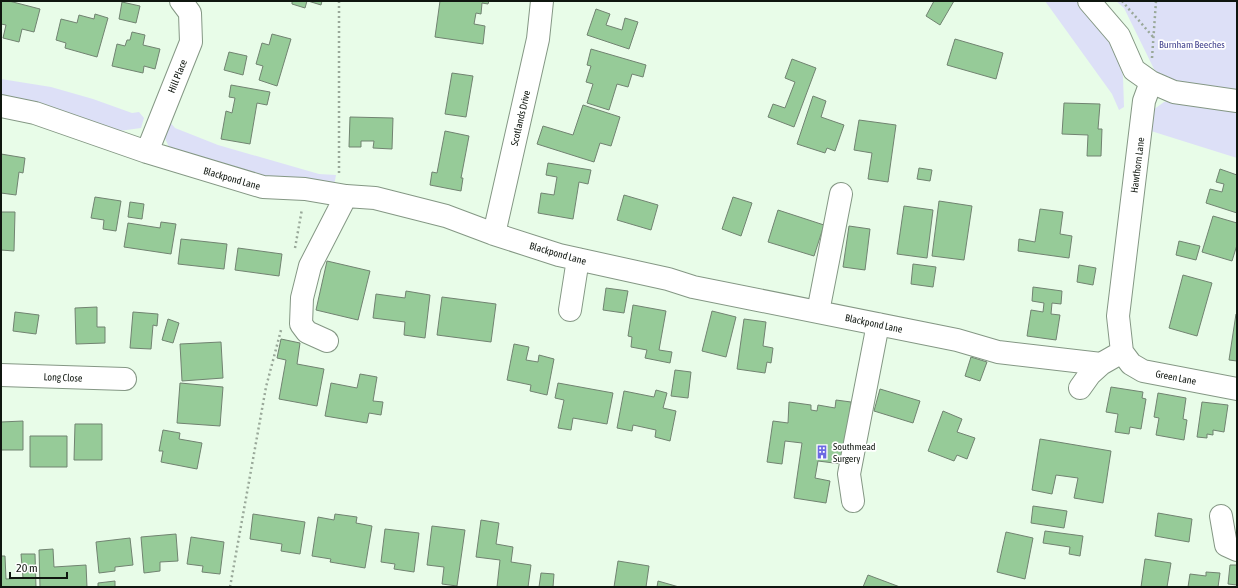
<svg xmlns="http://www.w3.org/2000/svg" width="1238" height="588" font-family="'Asap Condensed',sans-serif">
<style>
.green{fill:#dde0f7}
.building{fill:#96cb98;stroke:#718371}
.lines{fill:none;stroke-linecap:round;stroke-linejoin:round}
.minor-casing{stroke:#849784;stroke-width:24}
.path{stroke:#99a899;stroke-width:2.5;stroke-dasharray:2 3;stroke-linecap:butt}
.minor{stroke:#fff;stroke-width:22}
.labels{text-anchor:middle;stroke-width:3.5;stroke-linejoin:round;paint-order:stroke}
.park-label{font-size:10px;fill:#44448f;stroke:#fff}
.street-label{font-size:10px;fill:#0f160f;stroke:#fff}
.poi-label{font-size:10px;fill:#0f160f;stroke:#fff;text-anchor:start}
</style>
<rect width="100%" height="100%" fill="#e8fce8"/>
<!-- green -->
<path class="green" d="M1045 1H1082L1086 6 1117 54 1123 76 1124 107 1119 110 1112 94Z
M1116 1H1237V92L1170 84 1154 69 1124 8Z
M1 79 51 87 93 99 132 113 139 112 144 118 141 128 119 131 45 107 1 97Z
M1171 100 1237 108V158L1151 131 1153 110 1164 102Z
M169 121 175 128 218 145 319 174 336 175 334 186 319 187 250 173 192 156 169 147 163 134Z"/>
<!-- building -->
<path class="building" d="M1 1H9L40 9 34 32 22 29 19 42 3 38 6 25 1 24Z
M292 1H307L305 8 292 4Z
M308 1H322L321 5Z
M440 1H489L488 4 482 3 481 14 476 13 474 24 485 26 483 44 435 37Z
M933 1H954L940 25 926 16 934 1Z
M122 2 140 6 136 23 119 19Z
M596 9 610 14 606 25 622 30 625 18 638 22 629 49 587 35Z
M95 14 108 18 97 57 65 48 66 43 56 40 61 19 77 23 79 15 94 19Z
M132 32 145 35 143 45 160 49 155 69 144 66 143 73 112 66 117 44 125 46 127 40H130Z
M272 34 291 39 277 86 259 80 263 66 256 64 262 43 269 45Z
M955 39 1003 53 996 79 947 65Z
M591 49 646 65 643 77 632 74 628 87 617 84 609 110 587 103 593 84 586 82 591 66 587 65Z
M229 52 247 56 243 75 224 70Z
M792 59 816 68 794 127 768 117 773 104 785 108 795 82 785 78Z
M452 73 473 76 466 117 445 114Z
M231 85 270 92 267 105 257 103 250 144 221 139 226 111 232 113 235 98 229 97Z
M813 96 826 101 821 117 844 125 835 151 827 148 825 153 797 144Z
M1064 103 1100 104 1098 129H1102L1101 156H1087L1088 135 1062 134Z
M583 105 620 117 611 146 600 143 594 162 537 144 543 126 573 135Z
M350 117 393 118 392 149 373 148 374 141H361V147H349Z
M859 120 896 125 888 182 868 179 872 153 854 150Z
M445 131 469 136 461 178H463L461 191 430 185 432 172 437 173Z
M1 154 25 158 23 173 19 172 16 195 1 193Z
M548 163 591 170 588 184 579 182 573 219 538 213 541 193 554 195 557 177 546 175Z
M919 168 932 170 930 181 917 179Z
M1220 169 1237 175V213L1206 203 1210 189 1222 192 1224 184 1216 182Z
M624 195 658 205 651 230 617 220Z
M95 197 121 201 116 231 103 229 104 220 91 218Z
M733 197 752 203 741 236 722 229Z
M939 201 972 206 964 260 932 256Z
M130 202 144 204 142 219 128 217Z
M904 206 933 210 927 258 897 254Z
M1040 209 1063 212 1060 234 1072 236 1069 258 1018 251 1019 239 1035 242Z
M778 210 824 225 814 256 768 242Z
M1 212H15L14 251 1 250Z
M1213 216 1237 223V245L1232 261 1202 252Z
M161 222 176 224 171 254 124 247 128 223 160 228Z
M849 226 870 229 865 270 843 267Z
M181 239 227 244 224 269 178 264Z
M1179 241 1200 246 1196 260 1176 255Z
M238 248 282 254 279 276 235 270Z
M327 261 370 271 358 320 316 310Z
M913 264 936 267 933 287 911 284Z
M1079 265 1096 268 1093 285 1077 282Z
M1183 275 1212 283 1197 336 1169 328Z
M1033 287 1062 291 1061 304 1052 303 1051 314 1060 315 1056 340 1027 336 1031 310 1043 312 1044 303 1032 301Z
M606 288 628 291 624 313 603 310Z
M406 291 430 295 425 338 404 335 405 322 373 318 376 294 405 298Z
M442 297 496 304 491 342 437 335Z
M633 305 666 311 659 350 672 352 670 363 645 358 647 350 631 347 632 337 628 336Z
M97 307V327H105V343L76 344 75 308Z
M712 311 736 317 726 357 702 351Z
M15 312 39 315 36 334 13 331Z
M133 312 158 314 157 326 153 325 151 349 130 348Z
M1236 314H1237V361L1229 360Z
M168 319 179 323 173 343 162 340Z
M744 319 766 322 763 346 773 348 771 363 767 362 765 373 737 369Z
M281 339 300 343 297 364 324 369 317 406 279 399 286 360 277 358Z
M221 342 223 378 182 381 180 344Z
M514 344 529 347 526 360 538 362 539 355 554 359 547 395 530 391 531 385 507 380Z
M971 357 987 362 980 381 965 376Z
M675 370 691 372 688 398 671 396Z
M360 374 377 377 373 401 383 402 381 415 369 413 367 423 325 416 331 383 357 388Z
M180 383 223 387 220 426 177 423Z
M558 383 613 393 607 424 573 418 571 430 558 428 564 400 555 398Z
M1111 387 1143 392 1142 398 1146 399 1141 429 1130 427 1129 434 1115 432 1118 414 1106 412Z
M880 389 920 401 913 423 874 411Z
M656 390 667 393 663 408 676 411 670 441 655 437 656 430 633 425 632 431 617 428 624 391 654 397Z
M1158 393 1186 398 1183 419 1187 420 1184 440 1156 435 1159 418 1154 417Z
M836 400 851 402 849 417 856 418 842 464 818 461 815 478 830 481 826 503 794 498 802 443 785 441 782 464 767 462 773 421 788 423 789 402 811 405V410L817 411 818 405 835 408Z
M1202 402 1228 405 1224 432 1213 430V435L1207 434V438L1197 437Z
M943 411 962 419 957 432 975 438 967 459 957 455 954 461 928 451Z
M23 421V450H1V422Z
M75 424H102V460H74Z
M163 430 180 433 179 439 202 443 197 469 161 462 163 451H159Z
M30 436H67V467H30Z
M1040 439 1111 451 1103 503 1074 498 1078 478 1056 475 1052 494 1032 490Z
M1033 506 1067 511 1064 528 1031 523Z
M1158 513 1192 519 1189 542 1155 536Z
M253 514 305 522 300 554 281 551 282 544 250 539Z
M335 514 357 517 356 523 372 526 365 568 330 562 331 559 312 556 318 517 334 520Z
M481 520 499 523 496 544 513 547 511 562 531 565 528 587H497L500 560 476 557Z
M432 526 465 530 457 586 442 584 444 567 427 565Z
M385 529 419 533 414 572 394 569 395 564 381 562Z
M1045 531 1083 536 1080 556 1069 554 1070 547 1043 543Z
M1006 532 1033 538 1025 579 997 572Z
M176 534 178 561 160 562V571L144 573 141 537Z
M191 537 224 542 220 574 202 572 203 566 187 564Z
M130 538 133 565 115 567V571L99 573 96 542Z
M53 549 54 567 86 565 87 587H40L39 550Z
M21 554H35L36 587H1V556H5L6 579 23 578Z
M1145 559 1171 563 1167 587H1141Z
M618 561 649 566 646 587H614Z
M1230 565H1237V585L1228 584Z
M1206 572 1220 573 1218 587H1188L1190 574 1206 576Z
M541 573 554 574 553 587H539Z
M868 575 900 587H863Z
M115 581V587H98V583Z
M658 581 679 587H657Z"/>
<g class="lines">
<!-- minor casing -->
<g class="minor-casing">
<path id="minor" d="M1089 1 1119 36 1134 70 1151 82 1174 92 1237 101
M1 106 35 113 147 152 263 187 305 189 346 196 375 198 446 216 494 234 559 255 668 279 693 287 957 340 998 352 1101 364 1122 352
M147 152 191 42 190 13 181 1
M494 234 538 39 542 1
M570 310 578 259
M818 312 841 194
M327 341 307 332 301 324 302 298 310 266 346 196
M1122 352 1118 316 1144 101 1151 82
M1122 352 1131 364 1143 371 1237 389
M1 375 125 379
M1080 388 1090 374 1101 364
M853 501 849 474 878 324
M1221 516 1226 545 1237 550"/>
</g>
<!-- path -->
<path class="path" d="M339 1V174
M1122 1 1154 38
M1152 58 1156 1
M295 248 302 209
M230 587 266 387 281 330"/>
<!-- minor -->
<use href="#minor" class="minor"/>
</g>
<!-- icons -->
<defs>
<g id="building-bare" transform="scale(1.08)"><path d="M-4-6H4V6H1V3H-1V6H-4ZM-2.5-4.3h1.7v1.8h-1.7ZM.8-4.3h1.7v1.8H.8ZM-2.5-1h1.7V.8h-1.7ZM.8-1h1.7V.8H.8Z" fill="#6c69e3" stroke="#fff" stroke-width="2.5" paint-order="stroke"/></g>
</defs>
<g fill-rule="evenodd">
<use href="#building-bare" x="822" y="452"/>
</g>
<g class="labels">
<!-- park labels -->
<g class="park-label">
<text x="1192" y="48">Burnham Beeches</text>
</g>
<!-- street labels -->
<g class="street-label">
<text transform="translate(177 76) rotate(-68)" y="4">Hill Place</text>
<text transform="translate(520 118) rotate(-77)" y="4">Scotlands Drive</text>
<text transform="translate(1137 165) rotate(-83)" y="4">Hawthorn Lane</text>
<text transform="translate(232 178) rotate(16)" y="4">Blackpond Lane</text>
<text transform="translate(558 253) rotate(16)" y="4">Blackpond Lane</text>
<text transform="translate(874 323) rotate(12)" y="4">Blackpond Lane</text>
<text transform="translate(63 377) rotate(2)" y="4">Long Close</text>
<text transform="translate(1176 377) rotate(11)" y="4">Green Lane</text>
</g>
<!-- poi labels -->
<g class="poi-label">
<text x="833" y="450">Southmead<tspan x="833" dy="12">Surgery</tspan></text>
</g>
</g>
<!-- border -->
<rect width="1238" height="588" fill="none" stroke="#0f160f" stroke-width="4"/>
<!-- scale -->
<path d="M10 572v6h57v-6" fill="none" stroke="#0f160f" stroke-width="2"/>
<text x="16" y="572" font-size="12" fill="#0f160f" stroke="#ffffff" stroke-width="3" paint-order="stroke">20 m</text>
</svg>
